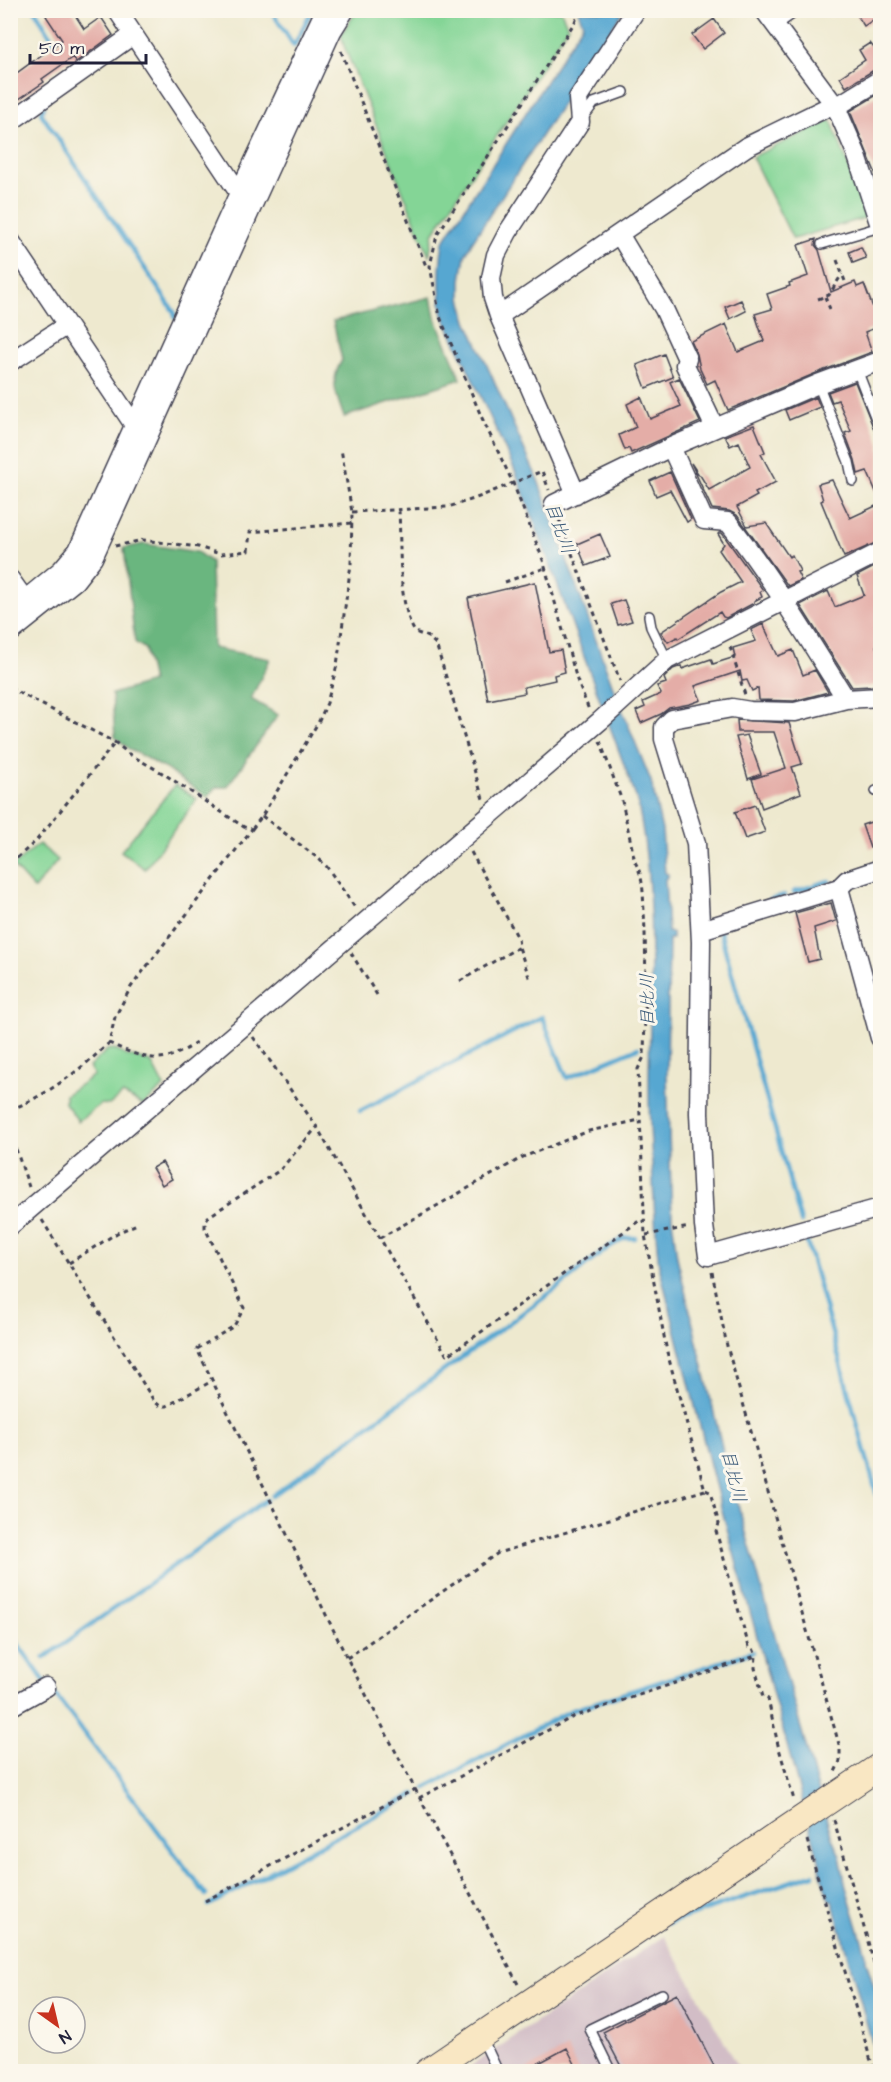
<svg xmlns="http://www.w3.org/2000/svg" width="891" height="2082" font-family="'Architects Daughter','Klee One',sans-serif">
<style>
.industrial{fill:#d2bdc6}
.green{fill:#84d596;stroke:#537c68;stroke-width:1.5}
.forest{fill:#6bb67f;stroke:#466c5d;stroke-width:1.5}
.water{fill:#56a7d1;stroke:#3c6486;stroke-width:1.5}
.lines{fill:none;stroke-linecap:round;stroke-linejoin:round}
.stream{stroke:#56a7d1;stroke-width:4.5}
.building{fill:#e4ada7}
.lane-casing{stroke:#414051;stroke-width:12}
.street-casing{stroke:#414051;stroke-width:21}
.secondary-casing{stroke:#414051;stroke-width:28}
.path{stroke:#414051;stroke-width:3;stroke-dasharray:4.5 4.5;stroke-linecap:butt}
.lane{stroke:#fff;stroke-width:9}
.street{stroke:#fff;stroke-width:18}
.secondary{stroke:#f9e7c3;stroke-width:26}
.labels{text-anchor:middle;stroke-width:6;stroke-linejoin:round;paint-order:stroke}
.water-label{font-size:18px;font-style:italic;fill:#375777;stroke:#fbf7ec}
</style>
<rect width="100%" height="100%" fill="#fbf7ec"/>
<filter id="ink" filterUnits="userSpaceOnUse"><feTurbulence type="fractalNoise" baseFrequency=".0167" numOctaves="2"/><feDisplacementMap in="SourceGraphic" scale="12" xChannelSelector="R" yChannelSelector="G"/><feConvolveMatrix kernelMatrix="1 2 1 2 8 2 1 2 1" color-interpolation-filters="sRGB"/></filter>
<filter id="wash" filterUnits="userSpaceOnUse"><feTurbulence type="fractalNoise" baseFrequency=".008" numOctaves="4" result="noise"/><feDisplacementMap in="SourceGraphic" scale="24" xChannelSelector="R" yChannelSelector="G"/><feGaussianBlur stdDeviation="1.35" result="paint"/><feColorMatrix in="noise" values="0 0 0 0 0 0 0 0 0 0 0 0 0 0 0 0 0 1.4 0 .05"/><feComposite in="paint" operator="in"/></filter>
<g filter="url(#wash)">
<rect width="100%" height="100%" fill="#eee9cf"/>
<!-- industrial -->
<path class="industrial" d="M664 1936 741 2071 462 2072Z"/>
<!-- green -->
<path class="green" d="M357 11H455L458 19 480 11H561L568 27 433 234 429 256 344 46 341 34Z
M831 120 868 217 793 239 752 157Z
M175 785 197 799 145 869 121 851Z
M39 844 58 860 34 889 13 866Z
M114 1049 125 1055 151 1062 164 1087 143 1105 123 1094 109 1105 101 1104 78 1121 65 1103V1095L94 1075 89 1067 107 1050Z"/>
<!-- forest -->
<path class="forest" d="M431 297 435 317 461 379 344 417C336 394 329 382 342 360L333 321Z
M144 544 197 552 211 562 213 648 270 659 251 699 278 715 227 787H217L207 797 164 768 129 749 115 737 112 694 152 682 145 649 135 642 124 548Z"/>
<!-- water -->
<path class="water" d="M578 11H623L472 242 465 256 461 280V298L466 318 538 480 614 690 651 781 662 830 665 873 668 874V877L665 879 668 932 672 933V939H669L667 1075 672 1218 677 1257 723 1451 831 1835 840 1856 846 1887 866 1954V1961L880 2004V2064L873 2046 832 1900H829L820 1872V1864L718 1496 659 1266C655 1232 654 1199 652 1165 651 1141 649 1116 649 1092 649 995 658 895 637 800L516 473 443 315C438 289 439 267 443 242L583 24Z"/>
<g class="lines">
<!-- stream -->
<path class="stream" d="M35 10 58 49
M271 10 294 46 312 10
M44 107 41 113 174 312 175 318
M794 892 829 881
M770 900 784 895
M720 931 801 1222
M360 1111 542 1017 567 1078 638 1048
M805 1235 880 1506
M272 1496 557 1288 609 1247 624 1238H635
M10 1633 45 1682
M44 1658 266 1500
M51 1689 206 1895
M425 1788 570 1711 752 1652
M209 1905 415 1794
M668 1923 813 1874"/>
</g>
<g id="blocks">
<!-- building -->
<path class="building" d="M53 10H72L84 29 101 17 113 35 76 62 73 57 42 79 44 82 16 101 10 92V78L62 40 46 16Z
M854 10H880V15L864 26Z
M714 19 724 33 703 49 692 35Z
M870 43 880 55V69L874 70 846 87 840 77 865 60 859 50Z
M880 93V184L850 111Z
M816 239 815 245 819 250 831 292 855 282 857 287 864 284 880 326 865 332 872 352 814 374 728 410 715 380 707 384 700 369 697 354 691 341 726 324 738 352 764 341 755 314 772 309 767 294 790 286 789 283 808 276 798 245Z
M861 247 866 258 853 263 849 252Z
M741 300 746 311 730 319 725 307Z
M664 354 673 377 646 388 637 365Z
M679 378 700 422 631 453 629 448 625 450 619 435 636 427 627 404 641 397 650 419 681 406 670 382Z
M855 382 880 444V501L867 471 858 474 855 460 845 433 851 431 838 400 832 402 828 392Z
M816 397 820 407 789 420 785 410Z
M754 425 765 452 761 454 776 482 755 493 757 496 737 507 747 526 766 523 789 557 792 555 800 571 797 572 801 580 788 586 737 515 729 511 712 509 691 463 699 475H700L709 490 750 467 739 442 730 446 725 436Z
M670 472 691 519 687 522 670 490 656 496 650 481Z
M832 480 850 518 880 504V541L844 557 821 501 823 500 818 484Z
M719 533H722L763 590 760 592 762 597 754 601V603L726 618 723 617 720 612 678 639 677 637 668 642 661 632 721 592 741 582 719 550 724 544 718 534Z
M600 534 610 557 586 566 577 544Z
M880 564V644L876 646 880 657V682L872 686 852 687 800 605 828 591 835 607 864 595 857 576Z
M535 582 549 652 561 650 565 672 554 675 555 680 524 687 525 693 488 700 468 598Z
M624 600 632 621 618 625 611 604Z
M763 624 778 656 793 650 803 675 815 670 828 692 794 701 759 700 758 688 752 691 747 680 742 681 740 671 695 686 701 700 690 704 669 708 661 714 641 723 636 711 645 707 643 702 661 694 657 686 666 683 664 678 673 669 681 666 682 669 711 659 713 664 735 657 733 648 756 641 751 630Z
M737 720 789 723 802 764 792 767 801 793 762 808 752 779 786 768 774 732H738Z
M747 735 761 774 748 779 736 737Z
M755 805 765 832 745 839 735 812Z
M880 819V844L870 848 862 825Z
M831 903 836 921 814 928 820 959 808 962 795 913Z
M162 1162 172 1179 162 1185 152 1168Z
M677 1994 717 2072H624L603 2032Z
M567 2048 579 2072H522Z"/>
</g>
</g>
<g filter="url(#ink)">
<use href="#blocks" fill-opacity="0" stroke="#414051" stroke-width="1.5"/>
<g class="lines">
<!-- lane casing -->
<g class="lane-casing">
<path id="lane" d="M775 26 798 10
M582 119 594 103 624 92
M822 244 880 227
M857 370 880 429
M818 384 849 462 853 481
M649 616 651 627 667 660
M876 791 880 790
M482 2038 498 2072
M611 2072 590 2029 662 1994"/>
</g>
<!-- street casing -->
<g class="street-casing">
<path id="street" d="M117 10 239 193
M764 10 836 107 856 153 880 226
M836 107 880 80
M10 122 133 35
M240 204 251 209 332 31 345 10
M619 234 664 309 687 359 685 365 715 428
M10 240 134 425
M499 316 746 147 834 104
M10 362 67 325
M671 447 704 520 728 522C772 578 808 639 846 699
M576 494 499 316 493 298 491 278 496 255 508 232 580 122 578 98 636 10
M554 504 671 447 818 384 880 361
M10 579 25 600
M10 612 61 570 78 550 239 193 325 10
M10 633 75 581 93 558 251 209
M880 697 846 699 795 712 750 711 732 708 672 719 664 727V739L696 843 701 942 699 1113 704 1226 708 1256 880 1208
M839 888 880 1038
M701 930 839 888 847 880 880 869
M10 1226 600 721 667 660 880 552
M10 1707 46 1687"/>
</g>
<!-- secondary casing -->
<g class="secondary-casing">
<path id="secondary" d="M427 2072 880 1766"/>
</g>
<!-- path -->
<path class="path" d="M572 10 576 20 437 235 430 266 440 317 481 416 513 483 543 560 577 680 589 710
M650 15 663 10
M341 51 426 266H430
M837 260 846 284
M825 297 830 309
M818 299 829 295 842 274
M399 510C401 544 397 603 415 632L428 637 436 644 483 799
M352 512 448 507 474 499 542 471 549 490
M559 519 620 681
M115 546 143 540 198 547 220 554 248 551 250 532 352 523
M505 582 545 568
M730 647 745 695
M10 688 116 743 129 754 164 774 244 827 252 829 131 987 115 1017 109 1043C148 1061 163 1066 199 1041
M600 741 622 801 635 862C644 877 643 896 644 912 647 961 645 1009 644 1057L638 1069 645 1235 667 1352 705 1490 710 1492 719 1524 716 1531 749 1647 753 1648 756 1656 755 1668 763 1697 768 1699 778 1745 794 1800
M262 816 319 859 327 867 356 909
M252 829 262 816 319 721 327 703 337 665 351 564 352 512 341 449
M471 852 518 938 519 947 530 980
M10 864 36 841 115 743
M351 953 377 995
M460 981 519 947
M253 1037 317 1127 447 1356 639 1221H645
M10 1110C49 1094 79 1071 109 1043
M10 1132 29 1187
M42 1220 154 1401 160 1406H167L212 1381
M646 1235 690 1227
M380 1238 523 1157 589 1131 640 1120
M69 1263 117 1233 137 1224
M712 1272 727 1346 840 1748V1761L835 1772
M347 1658 498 1553 705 1490
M415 1789 519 1986
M419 1798 573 1717 756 1656
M834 1820 880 1985
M807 1840 870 2058 876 2072
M205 1901 415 1789 347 1658 197 1349 234 1326 244 1308 205 1228V1222L208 1217 280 1170 317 1127"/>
<!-- lane -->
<use href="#lane" class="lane"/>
<!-- street -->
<use href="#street" class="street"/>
<!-- secondary -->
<use href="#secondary" class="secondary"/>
</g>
</g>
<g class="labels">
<!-- water labels -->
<g class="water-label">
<text transform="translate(560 528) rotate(70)" y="6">目比川</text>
<text transform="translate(647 1000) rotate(-91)" y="6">目比川</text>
<text transform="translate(734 1476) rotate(76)" y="6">目比川</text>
</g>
</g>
<!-- margin -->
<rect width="891" height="2082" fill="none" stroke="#fbf7ec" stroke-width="36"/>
<!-- north arrow -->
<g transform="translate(57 2025) rotate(146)"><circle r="28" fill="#fbf7ec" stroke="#a4a2a5" stroke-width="1.5"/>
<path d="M0-4.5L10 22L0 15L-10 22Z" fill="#c8321e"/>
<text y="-9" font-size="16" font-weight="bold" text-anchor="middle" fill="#22223b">N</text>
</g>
<!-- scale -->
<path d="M30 54v9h116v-9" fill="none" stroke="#22223b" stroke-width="3"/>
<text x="39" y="54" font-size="18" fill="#22223b" stroke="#fbf7ec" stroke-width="4.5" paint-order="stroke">50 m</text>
</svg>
